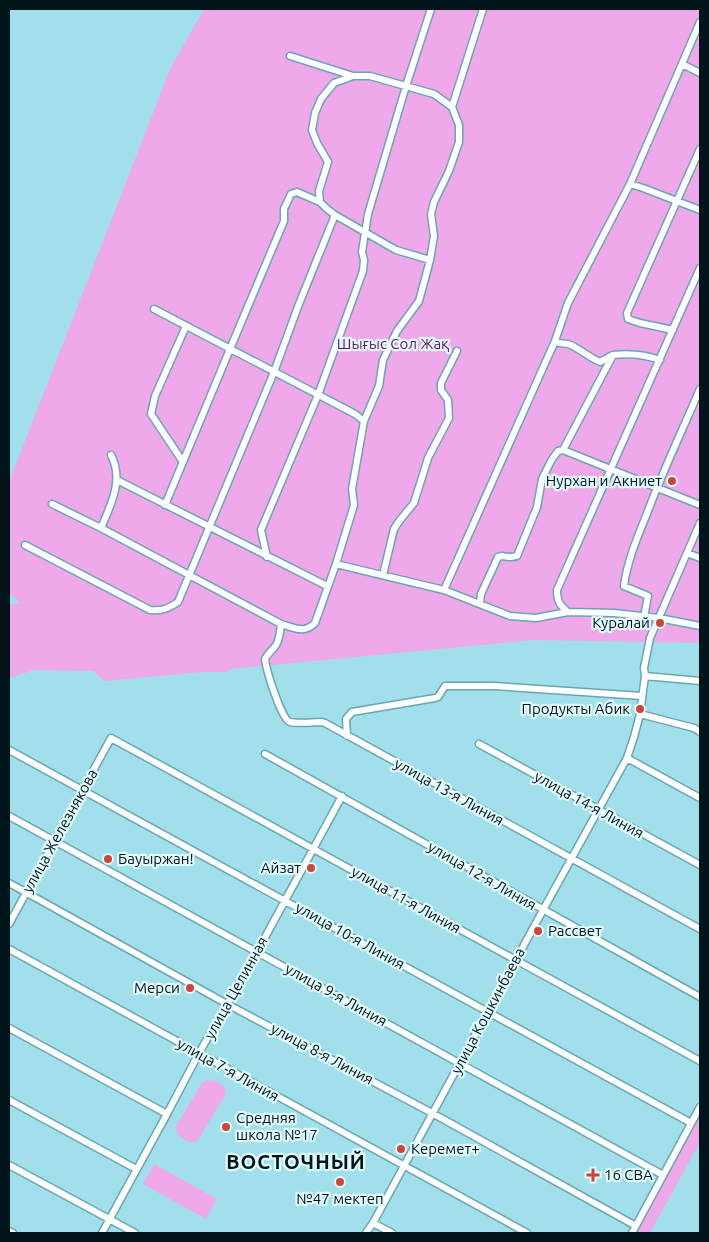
<svg xmlns="http://www.w3.org/2000/svg" width="709" height="1242" font-family="Ubuntu,sans-serif">
<style>
.green{fill:#efa8ea}
.lines{fill:none;stroke-linecap:round;stroke-linejoin:round}
.minor-casing{stroke:#68a6b0;stroke-width:9}
.minor{stroke:#fff;stroke-width:6}
.poi-dot{fill:#d14336;stroke:#e1fafe;stroke-width:2}
.labels{text-anchor:middle;stroke-width:4.5;stroke-linejoin:round;paint-order:stroke}
.park-label{font-size:15px;fill:#6b1369;stroke:#e1fafe}
.poi-label{font-size:15px;fill:#001519;stroke:#e1fafe;text-anchor:end}
.street-label{font-size:15px;fill:#001519;stroke:#e1fafe}
.district-label{font-size:20px;font-weight:bold;letter-spacing:1px;fill:#001519;stroke:#e1fafe}
</style>
<rect width="100%" height="100%" fill="#a1e0eb"/>
<!-- green -->
<path class="green" d="M204 9H700V643L534 640 230 669 226 672H202L104 681 93 671 34 670 9 678V605L20 603 9 593V482L171 67Z
M207 1080C218 1081 224 1082 226 1094L198 1140C187 1146 180 1138 175 1128L202 1083Z
M700 1111V1142L650 1233H634Z
M154 1164 217 1199 206 1219 143 1184Z"/>
<g class="lines">
<!-- minor casing -->
<g class="minor-casing">
<path id="minor" d="M290 56 353 76
M682 64 700 73
M630 184 643 188 700 210
M320 202 319 191 328 162 317 143 312 130 315 113 321 99 334 83 353 76H370L434 94 452 107
M154 309 355 414 364 421
M673 330 640 323 628 319 627 313 700 149
M555 341C560 345 565 342 571 345 581 350 589 357 600 362L613 355
M563 450 700 505
M183 462 151 414 155 396 186 326
M117 480 327 586
M52 504 101 528 281 624C295 628 304 634 315 623L336 564 354 505 352 489 364 421 379 386 383 360 397 331 419 301 430 260 434 236 431 214 434 202 449 171 459 142V125L452 107 483 9
M165 505 230 349 284 221V209L291 194 297 192 320 202 326 208 335 215 396 250 430 260
M101 528C111 505 124 479 111 455
M25 545 150 610C163 611 167 609 178 602L274 372 299 304 335 215
M687 553 700 558
M267 557 261 530 318 395 363 271 364 260 362 252 368 214 406 86 431 9
M336 564 444 590 510 616 536 618 568 612 614 613 659 618 700 626
M383 575 394 529 400 520 414 503 428 458 449 418 448 400 441 390V383L457 351
M444 590 555 341 568 303 630 184 700 22
M480 604 481 594 498 557 502 556C508 557 511 558 517 556L537 507 542 479 551 461 558 451 563 450 613 355C630 353 644 354 660 360
M568 612C559 605 557 600 557 590L700 268
M644 617 648 596 624 586C627 562 637 538 646 516 662 473 682 431 700 389
M281 624C280 631 280 639 276 645 273 650 268 653 265 659 266 669 281 719 290 722 298 724 313 722 322 722L325 723 700 929
M645 676 700 681
M640 714 694 728 700 732
M347 736 346 719 352 712 435 698 438 697 445 686H494L642 696
M479 744 700 865
M9 750 691 1123
M265 754 700 997
M627 758 700 798
M9 816 663 1175
M9 883 227 1004 432 1113 636 1226
M9 924 111 738 700 1061
M9 949 527 1233
M9 1028 167 1114
M9 1100 136 1169
M9 1165 135 1233
M373 1223 392 1233
M9 1231 13 1233
M102 1233 167 1114 199 1053 257 952 342 796
M366 1233 373 1223 543 910 627 758 634 737 640 714 645 676 644 668 650 638 700 523
M632 1233 700 1107"/>
</g>
<!-- minor -->
<use href="#minor" class="minor"/>
</g>
<!-- markers -->
<g class="poi-dot">
<circle cx="672" cy="481" r="5"/>
<circle cx="660" cy="623" r="5"/>
<circle cx="640" cy="709" r="5"/>
<circle cx="108" cy="859" r="5"/>
<circle cx="311" cy="868" r="5"/>
<circle cx="538" cy="931" r="5"/>
<circle cx="190" cy="988" r="5"/>
<circle cx="226" cy="1127" r="5"/>
<circle cx="401" cy="1149" r="5"/>
<path d="M590.5 1167.5h5v5h5v5h-5v5h-5v-5h-5v-5h5z"/>
<circle cx="340" cy="1182" r="5"/>
</g>
<g class="labels">
<!-- park labels -->
<g class="park-label">
<text x="393" y="349">Шығыс Сол Жақ</text>
</g>
<!-- poi labels -->
<g class="poi-label">
<text x="662" y="486">Нурхан и Акниет</text>
<text x="650" y="628">Куралай</text>
<text x="630" y="714">Продукты Абик</text>
<text x="118" y="864" text-anchor="start">Бауыржан!</text>
<text x="301" y="873">Айзат</text>
<text x="548" y="936" text-anchor="start">Рассвет</text>
<text x="180" y="993">Мерси</text>
<text x="236" y="1123" text-anchor="start">Средняя<tspan x="236" dy="17">школа №17</tspan></text>
<text x="411" y="1154" text-anchor="start">Керемет+</text>
<text x="604" y="1180" text-anchor="start">16 СВА</text>
<text x="340" y="1204" text-anchor="middle">№47 мектеп</text>
</g>
<!-- street labels -->
<g class="street-label">
<text transform="translate(449 792) rotate(29)" y="5">улица 13-я Линия</text>
<text transform="translate(589 805) rotate(29)" y="5">улица 14-я Линия</text>
<text transform="translate(60 831) rotate(-61)" y="5">улица Железнякова</text>
<text transform="translate(482 876) rotate(30)" y="5">улица 12-я Линия</text>
<text transform="translate(406 900) rotate(29)" y="5">улица 11-я Линия</text>
<text transform="translate(350 936) rotate(29)" y="5">улица 10-я Линия</text>
<text transform="translate(236 988) rotate(-61)" y="5">улица Целинная</text>
<text transform="translate(336 995) rotate(29)" y="5">улица 9-я Линия</text>
<text transform="translate(488 1011) rotate(-62)" y="5">улица Кошкинбаева</text>
<text transform="translate(322 1054) rotate(28)" y="5">улица 8-я Линия</text>
<text transform="translate(228 1070) rotate(29)" y="5">улица 7-я Линия</text>
</g>
<!-- district labels -->
<g class="district-label">
<text x="296" y="1169">ВОСТОЧНЫЙ</text>
</g>
</g>
<!-- border -->
<rect width="709" height="1242" fill="none" stroke="#001519" stroke-width="20"/>
</svg>
